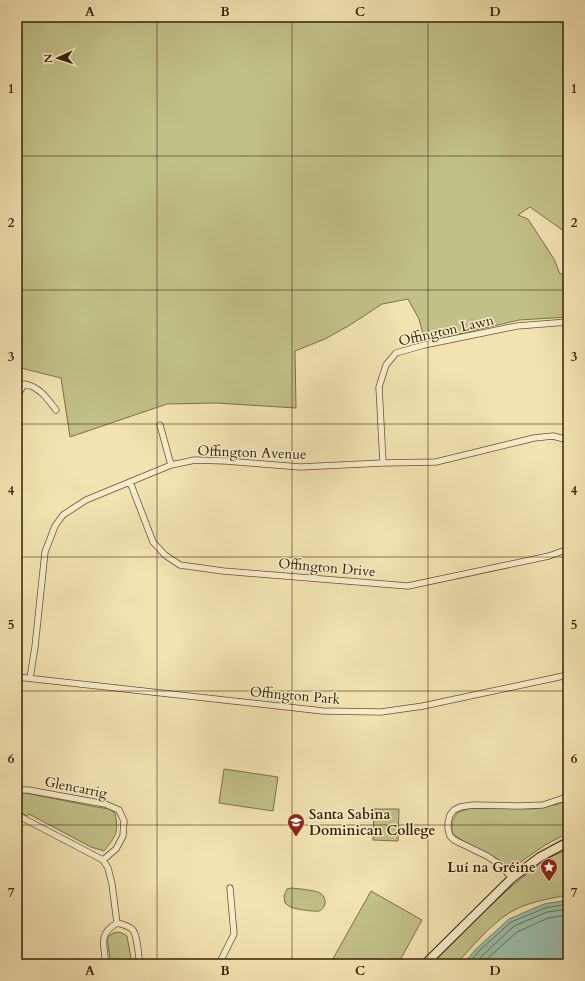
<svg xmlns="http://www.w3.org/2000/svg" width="585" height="981" font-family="Cardo,serif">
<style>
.green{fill:#c1c187;stroke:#7c7146}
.water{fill:#9bbeaa;stroke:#737f68}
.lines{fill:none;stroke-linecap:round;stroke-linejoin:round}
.shore{stroke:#6a7057;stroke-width:1}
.minor-casing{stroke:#66522f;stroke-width:7}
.secondary-casing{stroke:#382104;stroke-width:10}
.minor{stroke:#f7edcc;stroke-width:5.5}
.secondary{stroke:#f7edcc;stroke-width:8}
.grid{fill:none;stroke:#382104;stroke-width:1;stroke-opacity:0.55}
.labels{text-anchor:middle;stroke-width:3;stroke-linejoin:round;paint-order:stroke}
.street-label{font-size:14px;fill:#382104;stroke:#f7edcc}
.poi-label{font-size:14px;font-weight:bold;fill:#382104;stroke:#f7edcc;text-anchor:start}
.neatline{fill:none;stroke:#382104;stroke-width:1.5}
.grid-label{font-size:13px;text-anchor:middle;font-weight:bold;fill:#382104}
</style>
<rect width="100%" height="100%" fill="#f2e3b1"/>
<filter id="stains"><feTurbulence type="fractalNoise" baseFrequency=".005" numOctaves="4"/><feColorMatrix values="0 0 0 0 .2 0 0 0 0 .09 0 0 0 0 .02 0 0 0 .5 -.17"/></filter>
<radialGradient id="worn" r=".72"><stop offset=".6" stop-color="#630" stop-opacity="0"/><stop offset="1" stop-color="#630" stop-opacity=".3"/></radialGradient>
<!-- green -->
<path class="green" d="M17 17H568V234L530 207 518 215 528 219 554 259 560 274 568 273V317L519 320 425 342 419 319 408 299 382 304 350 325 325 339 295 351 296 408 216 403 167 404 70 437 61 378 17 367Z
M224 769 278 777 273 811 219 803Z
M21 792 91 806 109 809 115 813C119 832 116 836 104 851L91 847 29 814 27 816 17 811V793Z
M568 799V833L545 845 509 870 491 856 463 841 452 833V821L458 812 472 808H500L533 809 559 804Z
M374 809H399L398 841 373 840Z
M568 849V895C548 899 527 902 509 913 489 926 472 947 456 964H430L473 922 505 892 542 861Z
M292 888C299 889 314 890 320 893 327 897 327 908 319 911 315 912 294 909 291 907 290 907 286 904 285 903L284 896 287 889Z
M371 891 422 920 398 964H330Z
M116 932 122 933 127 936 132 964H111L107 939 110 935Z"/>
<!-- water -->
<path class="water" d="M568 900V964H463L476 949 509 919 544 904Z"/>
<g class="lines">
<!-- shore -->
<path class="shore" d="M468 964 479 951 511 922 545 908 568 904
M475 964 483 955 514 926 547 912 568 909
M483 964 487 959 517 932 548 918 568 915"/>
<!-- minor casing -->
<g class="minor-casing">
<path id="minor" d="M17 397 24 384C40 387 47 398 56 410
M160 425 171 465
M383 463 379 387 386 365 396 353 424 345 517 326 568 322
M130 482 153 542 165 555 180 565 223 571 408 586 549 556 568 549
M17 677 323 711 381 712 423 706 568 675
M30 678 35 647 45 552 55 526 63 515 86 500 171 465 195 460 226 461 300 467 383 463 436 462 534 438 553 436 568 440
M17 790H28L105 804 119 810 124 821 123 836 116 849 103 860
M17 815 103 860 108 868 112 884 117 923
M512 878 499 864 487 856 454 840 450 836 448 829V823L450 815 454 810 460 807 466 806 473 805 519 806 543 805 564 798 568 806
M106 964C104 945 98 934 117 923 122 924 128 926 132 929 138 935 138 956 140 964
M219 964 234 934 230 888"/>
</g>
<!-- secondary casing -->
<g class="secondary-casing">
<path id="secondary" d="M425 964 512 878 540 857 568 842"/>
</g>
<!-- minor -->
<use href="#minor" class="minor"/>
<!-- secondary -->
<use href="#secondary" class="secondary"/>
</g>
<!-- grid -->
<path class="grid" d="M157 17V964M292 17V964M428 17V964M17 156H568M17 290H568M17 424H568M17 557H568M17 691H568M17 825H568"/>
<!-- icons -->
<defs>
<g id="school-pin" transform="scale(0.9)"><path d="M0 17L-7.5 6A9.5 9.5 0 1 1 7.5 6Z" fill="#8f2418" stroke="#f7edcc"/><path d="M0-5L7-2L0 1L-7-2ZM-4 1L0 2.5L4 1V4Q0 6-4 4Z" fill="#fff"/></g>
<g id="sight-pin" transform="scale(0.9)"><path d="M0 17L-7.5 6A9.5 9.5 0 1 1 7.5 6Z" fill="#8f2418" stroke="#f7edcc"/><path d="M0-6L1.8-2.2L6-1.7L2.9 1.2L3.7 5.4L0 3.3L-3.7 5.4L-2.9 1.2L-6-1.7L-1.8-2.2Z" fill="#fff"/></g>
</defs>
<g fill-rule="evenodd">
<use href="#school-pin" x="296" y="822"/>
<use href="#sight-pin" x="549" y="867"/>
</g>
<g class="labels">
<!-- street labels -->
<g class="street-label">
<text transform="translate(446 330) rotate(-13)" y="5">Offington Lawn</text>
<text transform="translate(252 452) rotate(2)" y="5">Offington Avenue</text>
<text transform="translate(327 567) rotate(5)" y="5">Offington Drive</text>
<text transform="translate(295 695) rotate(5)" y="5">Offington Park</text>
<text transform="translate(76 787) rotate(11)" y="5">Glencarrig</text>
</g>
<!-- poi labels -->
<g class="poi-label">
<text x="309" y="819">Santa Sabina<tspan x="309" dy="16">Dominican College</tspan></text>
<text x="536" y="872" text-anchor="end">Luí na Gréine</text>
</g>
</g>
<!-- margin -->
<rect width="585" height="981" fill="none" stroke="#f2e3b1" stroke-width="44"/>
<!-- north arrow -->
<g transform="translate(58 58) rotate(267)" stroke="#f7edcc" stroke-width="3" paint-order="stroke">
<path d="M0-3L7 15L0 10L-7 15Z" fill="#382104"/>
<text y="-6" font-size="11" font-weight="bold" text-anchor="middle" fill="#382104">N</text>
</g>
<rect x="22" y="22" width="541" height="937" class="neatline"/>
<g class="grid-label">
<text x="90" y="16">A</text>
<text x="225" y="16">B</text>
<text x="360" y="16">C</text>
<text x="495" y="16">D</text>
<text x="11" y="93">1</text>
<text x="574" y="93">1</text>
<text x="11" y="227">2</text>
<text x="574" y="227">2</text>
<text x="11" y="361">3</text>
<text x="574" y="361">3</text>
<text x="11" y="495">4</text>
<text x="574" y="495">4</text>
<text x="11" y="629">5</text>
<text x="574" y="629">5</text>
<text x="11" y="763">6</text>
<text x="574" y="763">6</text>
<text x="11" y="897">7</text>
<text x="574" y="897">7</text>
<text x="90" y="975">A</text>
<text x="225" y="975">B</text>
<text x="360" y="975">C</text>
<text x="495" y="975">D</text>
</g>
<rect width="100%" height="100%" filter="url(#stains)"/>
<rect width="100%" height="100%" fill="url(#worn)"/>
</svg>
